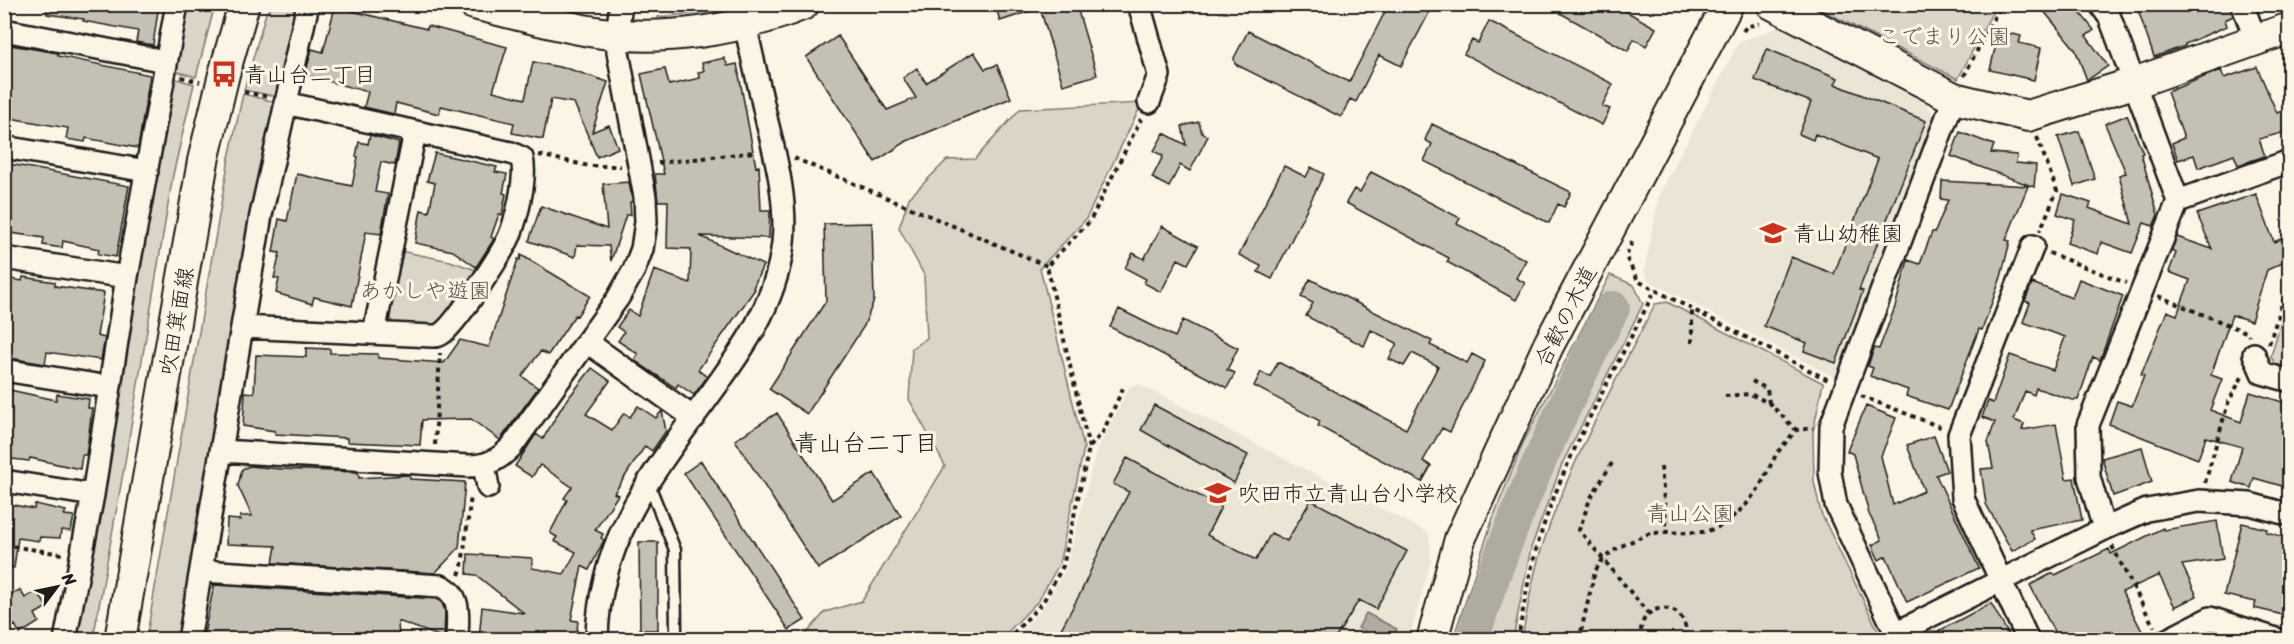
<svg xmlns="http://www.w3.org/2000/svg" width="2294" height="644" font-family="Sriracha,'Klee One',sans-serif">
<style>
.built{fill:#ebe5d6}
.green{fill:#dbd5c8;stroke:#7c7872;stroke-width:1.5}
.water{fill:#b0aba1;stroke:#75726c;stroke-width:1.5}
.lines{fill:none;stroke-linecap:round;stroke-linejoin:round}
.river{stroke:#b0aba1;stroke-width:34}
.building{fill:#c4c0b3;stroke:#1c1c1c;stroke-width:1.5}
.lane-casing{stroke:#1c1c1c;stroke-width:15}
.street-casing{stroke:#1c1c1c;stroke-width:26}
.secondary-casing{stroke:#1c1c1c;stroke-width:34}
.path{stroke:#1c1c1c;stroke-width:4;stroke-dasharray:4.5 4.5;stroke-linecap:butt}
.lane{stroke:#fcf5e5;stroke-width:10}
.street{stroke:#fcf5e5;stroke-width:21}
.secondary{stroke:#fcf5e5;stroke-width:30}
.labels{text-anchor:middle;stroke-width:6;stroke-linejoin:round;paint-order:stroke}
.park-label{font-size:22px;fill:#555450;stroke:#fcf5e5}
.poi-label{font-size:22px;fill:#1c1c1c;stroke:#fcf5e5;text-anchor:start}
.street-label{font-size:22px;fill:#1c1c1c;stroke:#fcf5e5}
.neighbourhood-label{font-size:24px;fill:#1c1c1c;stroke:#fcf5e5}
</style>
<rect width="100%" height="100%" fill="#fcf5e5"/>
<filter id="ink" filterUnits="userSpaceOnUse"><feTurbulence type="fractalNoise" baseFrequency=".0167" numOctaves="2"/><feDisplacementMap in="SourceGraphic" scale="12" xChannelSelector="R" yChannelSelector="G"/><feConvolveMatrix kernelMatrix="1 2 1 2 8 2 1 2 1" color-interpolation-filters="sRGB"/></filter>
<g filter="url(#ink)">
<!-- built -->
<path class="built" d="M1778 27 1924 100 1938 122 1838 379 1649 281 1644 272 1659 195 1739 42Z
M1139 384 1429 533 1431 561 1409 639 1013 640 1045 605 1066 568 1096 452 1130 386Z"/>
<!-- green -->
<path class="green" d="M185 5H215L196 77 172 70Z
M274 5H299L278 97 244 90 266 13Z
M722 5H767L745 14 659 22 658 17 705 12Z
M1812 5H1996L1958 79Z
M170 77 194 84 173 175 124 468 93 639 74 640C110 453 141 265 170 77Z
M243 94 276 102 180 639 146 640 229 158Z
M1142 103 1086 219 1040 268 1084 448 1059 564 1039 600 1001 639 801 640 825 612 862 601 945 466 909 399 912 348 927 338 924 275 899 228 909 198 947 160 975 159 1020 109Z
M400 251 450 261 479 271 449 313 435 326 394 325 388 315Z
M1610 275 1634 285 1643 304 1562 464 1531 548 1513 639H1453L1493 518 1523 443Z
M1667 302 1823 383 1813 432 1814 482 1821 513 1882 639H1522C1527 609 1532 579 1541 550 1569 464 1614 384 1655 304Z
M2289 303V370L2276 366 2271 356 2286 304Z"/>
<!-- water -->
<path class="water" d="M1366 613 1397 629 1392 639H1380L1358 628Z"/>
<g class="lines">
<!-- river -->
<path class="river" d="M1472 640C1508 523 1558 416 1613 308"/>
</g>
<!-- building -->
<path class="building" d="M47 4H159L153 45 136 42 138 31 83 21 84 19 47 14Z
M995 4H1076L1097 75 1063 85 1040 8 1000 21Z
M1389 4H1413L1429 13 1401 66 1379 55 1356 102 1350 99 1341 117 1235 64 1234 58 1248 31 1349 82Z
M1544 4H1613L1656 28 1646 46 1634 39 1628 51Z
M2038 4H2073L2094 30 2086 36 2108 66 2087 80 2075 49Z
M2136 4H2230L2233 16 2225 20 2227 26 2185 44V46L2154 57Z
M335 7 427 29 428 26 507 47 493 91 525 99 533 62 569 69 608 82 592 132 609 125 618 148 597 157 574 103 551 99 543 139 512 133 514 123 441 106 439 114 396 103 394 114 364 107 368 92 305 75 312 49 323 52Z
M1489 21 1613 84 1602 106 1610 109 1602 125 1464 54 1472 40 1478 43Z
M1999 31 2021 36 2019 43 2041 48 2034 80 1990 70Z
M838 36 887 110 916 98 903 78 917 68 926 83 974 52 985 69 997 65 1011 98 907 141 875 162 806 57Z
M4 44 58 53V56L150 75 138 148 86 138 85 142 66 139 68 128 4 117Z
M1767 49 1838 78 1835 84 1926 121 1859 290 1863 291 1836 363 1804 351 1807 343 1764 326 1791 257 1834 274 1878 159 1815 134 1813 140 1799 134 1811 102 1755 80Z
M724 58 728 66 737 64 756 167 759 166 761 210H770L769 238 700 236 763 265 753 288 755 289 698 370 707 377 694 395 678 384 676 388 634 360 638 354 618 341 624 332 617 327 629 310 638 316 654 270 690 283 691 249 667 248 668 201H658L655 174H664L641 74 665 69 669 85 700 78 698 72 704 71 702 63Z
M2257 67 2277 113 2289 108V131L2259 139 2265 156 2238 165 2234 155 2198 168 2194 155 2178 160 2172 143 2184 138 2167 92 2221 70 2224 78Z
M2127 115 2143 153 2141 154 2158 215 2153 226 2144 223 2132 253 2101 242 2098 254 2067 243 2075 220 2057 214 2063 194 2091 203 2089 208 2132 224 2119 175 2126 173 2105 124Z
M1199 122 1202 133 1208 136 1190 171 1180 165 1169 187 1152 178 1163 156 1154 151 1164 133 1186 145 1182 126Z
M1432 124 1571 192 1564 207 1558 204 1549 223 1424 161 1432 144 1425 140Z
M2079 131 2095 179 2074 186 2058 137Z
M1960 132 1994 145 1991 153 2017 155 2016 163 2036 165 2034 187 1951 156Z
M370 135 399 143 395 165 381 162 375 192 388 194 381 234 366 232 352 306 314 297 312 304 276 293 279 279 274 278 280 253 273 252 279 219 287 221 297 174 352 186 358 157 356 156 359 142 368 144Z
M435 153 497 167 495 172 507 174 503 193 506 194 502 215 499 214 491 237 494 239 476 267 453 251 415 243 421 210 429 212 435 183 427 181Z
M4 163 129 186 116 257 98 254 99 249 63 241 62 248 43 245 44 238 4 232Z
M1284 166 1306 177 1311 167 1324 174 1272 279 1258 272 1261 266 1239 255Z
M1371 172 1460 218 1457 224 1526 260 1516 278 1525 283 1516 300 1447 262 1449 258 1346 203 1354 189 1360 192Z
M1942 181 2028 186 2006 240 2010 241 2001 277 1982 330 1979 329 1948 410 1906 396 1908 390 1870 376 1873 368 1868 366 1874 348 1879 349 1895 307 1908 260 1920 264 1932 232H1935L1948 200 1941 199Z
M629 182 632 198V202H630L631 215H626L611 261 609 246 577 245 575 257 529 241 541 206 607 229 603 184Z
M2256 194 2274 242 2289 235V260L2267 270 2251 321 2232 315 2211 375 2222 379 2210 410 2241 422 2250 392 2289 404V488L2254 478 2251 488 2232 482 2242 447 2206 437 2198 459 2109 424 2117 401 2132 406 2144 376 2141 375 2167 311 2177 315 2190 280 2169 272 2176 253 2171 251 2177 237 2212 249 2197 214Z
M872 223 874 300 864 326 807 414 769 389 826 301 824 224Z
M1162 226 1198 246 1188 264 1178 259 1161 292 1144 283 1146 279 1125 268 1133 253 1144 259Z
M521 255 590 296 577 316 575 315 548 355 541 351 522 376 538 388 500 440 471 419 422 420 420 445 347 442V438L275 434V431L243 426 245 392 254 393 256 355 306 357V348L330 349V353L378 354V358L444 363 460 340 489 347 518 259 520 260Z
M23 277 55 282V286L104 293 97 336 105 338 101 360 47 352 45 364 4 357V278L22 281Z
M1310 279 1432 341 1430 345 1467 363 1472 354 1485 361 1450 432 1442 428 1423 461 1431 466 1422 482 1318 426 1320 421 1254 386 1261 372 1270 377 1278 362 1406 429 1438 366 1412 353 1404 366 1389 359 1397 343 1371 330 1364 346 1306 316 1313 303 1301 297Z
M2079 279 2123 296 2100 360 2093 357 2078 400H2072L2036 388 2034 395 2025 391 2014 420 2024 424 2022 430 2056 424 2066 479 2074 478 2082 520 2030 530 2035 539 2012 551 1986 504 1981 469 1993 468 1988 442 1995 422 1982 417 1988 401 1993 403 2010 355 2053 370 2065 337 2023 322 2030 303 2025 301 2032 283 2072 298Z
M1119 309 1175 337 1183 320 1238 348 1227 370 1235 373 1227 388 1110 327Z
M592 368 610 381 586 414 612 430 624 413 630 417 638 406 656 418 662 411 666 431 652 451 645 446 614 493 618 495 595 530 603 534 601 538 604 540 589 570 582 566 571 620 578 621 576 639H479L482 607 524 613 476 575 467 574 468 554 532 558V568L564 574 576 552 554 541 557 537 550 533 567 500 564 498 572 487 540 465 532 477 515 466 536 434 543 439 563 405Z
M10 390 56 400 57 394 89 399 88 408H92L88 441 86 455H82L80 469 30 458 29 461 4 458V415Z
M1154 405 1248 455 1234 483 1141 430Z
M1866 406 1896 418 1881 456 1893 505 1924 491 1907 445 1934 436 1947 471 1936 475 1979 568 1907 602 1886 556 1879 560 1872 545 1882 540 1869 514 1853 454 1847 451Z
M777 413 832 500 874 473 901 516 818 569 735 440Z
M2142 447 2152 482 2113 496 2102 458Z
M1127 458 1221 507 1207 535 1256 560 1271 533 1287 541 1311 500 1407 551 1376 609 1359 600 1335 639H1081L1061 629 1081 592 1105 538 1129 492 1113 484Z
M701 461 805 620 789 630 684 473Z
M250 466 280 469 358 472 359 478 408 475H410V479L465 482 459 548 435 573 273 563 276 546 226 544 227 519 240 520V516H252L238 486 242 469Z
M4 503 34 509 35 504 66 511 64 515 74 516 71 531 61 530 60 538 40 537 39 541 18 538 14 568 4 567Z
M2217 521 2223 559 2182 565 2197 596 2175 607 2159 575 2122 592 2146 639H2058L2030 585 2053 573 2055 575 2109 549 2111 554 2163 528 2164 530Z
M2242 523 2267 529 2266 532 2289 538V587L2283 615 2254 608 2256 602 2224 595Z
M639 542H658V630H640Z
M214 585 437 599 442 603 445 611 444 638 398 621 399 639H203Z
M20 590 25 598 37 591 47 607 35 614 39 622 20 634 15 625 4 631V597Z
M1991 603 2011 639H1924Z"/>
<g class="lines">
<!-- lane casing -->
<g class="lane-casing">
<path id="lane" d="M648 482 675 550 676 633"/>
</g>
<!-- street casing -->
<g class="street-casing">
<path id="street" d="M1139 4 1159 75 1149 102
M2100 4 2110 18 2178 201 2088 425 2089 477 2104 529
M2242 4 2256 40
M4 30 165 61
M4 147 147 171
M2178 201 2290 161
M4 258 127 277
M242 327 432 336C437 336 438 336 441 334 455 326 503 252 510 235 517 217 527 177 522 158L511 153 285 103
M374 333 415 132
M587 342 694 418
M2254 354 2262 373 2290 381
M4 370 109 387
M221 451 468 466C487 466 499 460 512 446L618 298 634 270 642 249 646 222 645 197 618 52 617 34 621 4
M484 465 488 487
M4 481 93 495
M202 571 441 586C463 595 457 621 457 640
M1896 633 2104 529 2147 510 2199 501 2250 504 2290 515
M65 640 93 495 127 277 177 4
M189 640 261 215 308 4
M597 640C598 542 651 475 706 400 742 351 776 305 783 243 787 202 777 162 767 122 760 89 752 57 745 24
M1899 640 1836 505 1830 472 1831 426 1954 98
M2028 640 1963 498 1959 435 2033 246
M2167 640 2210 618 2279 640"/>
</g>
<!-- secondary casing -->
<g class="secondary-casing">
<path id="secondary" d="M474 4C512 13 550 24 589 31 660 43 738 31 804 4
M1772 4 1954 98 2028 116 2134 83 2290 28
M120 640 203 161 224 74 244 4
M1432 640 1460 539 1548 346 1728 4"/>
</g>
<!-- path -->
<path class="path" d="M1743 31 1747 26 1760 24
M1964 76 2001 4
M181 77 200 82
M244 92 269 97
M2037 137 2057 191 2040 231
M539 155 589 166H621
M794 158 1047 266
M658 163 755 152
M1632 242 1626 257 1638 281 1830 381
M2049 253 2126 283
M2158 296 2248 333 2249 336
M1692 343V309
M2269 344 2283 300 2290 297
M1752 381 1767 389 1769 403
M1725 396 1750 394 1769 403 1796 430
M1861 396 1943 428
M435 445 440 353
M1089 448 1047 266 1090 221 1141 119
M1612 463 1590 499 1579 530 1648 613
M1661 467 1667 533
M2205 483 2228 403 2242 377
M4 545 62 554
M2112 546 2154 627
M459 575 462 566 471 496
M1007 640 1043 602 1063 566 1089 448 1103 432 1124 386
M1518 640C1523 609 1528 580 1536 550 1561 461 1614 373 1655 290
M1579 640 1595 571 1603 559 1619 547 1650 533 1705 532 1723 525 1745 506 1759 488 1777 453 1796 430 1813 428
M1642 640C1634 605 1677 598 1685 625 1686 629 1685 635 1684 640"/>
<!-- lane -->
<use href="#lane" class="lane"/>
<!-- street -->
<use href="#street" class="street"/>
<!-- secondary -->
<use href="#secondary" class="secondary"/>
</g>
</g>
<!-- icons -->
<defs>
<g id="bus-bare" transform="scale(2.07)"><path d="M-5-6H5V4H4V6H2V4H-2V6H-4V4H-5ZM-3.5-4V0h7V-4ZM-3.5 1.2v1.5H-2V1.2ZM2 1.2v1.5H3.5V1.2Z" fill="#c8321e" stroke="#fcf5e5" stroke-width="2.5" paint-order="stroke"/></g>
<g id="school-bare" transform="scale(2.07)"><path d="M0-5L7-2L0 1L-7-2ZM-4 1L0 2.5L4 1V4Q0 6-4 4Z" fill="#c8321e" stroke="#fcf5e5" stroke-width="2.5" paint-order="stroke"/></g>
</defs>
<g fill-rule="evenodd">
<use href="#bus-bare" x="224" y="74"/>
<use href="#school-bare" x="1773" y="233"/>
<use href="#school-bare" x="1218" y="493"/>
</g>
<g class="labels">
<!-- park labels -->
<g class="park-label">
<text x="1944" y="44">こでまり公園</text>
<text x="425" y="298">あかしや遊園</text>
<text x="1690" y="521">青山公園</text>
</g>
<!-- poi labels -->
<g class="poi-label">
<text x="244" y="82">青山台二丁目</text>
<text x="1793" y="241">青山幼稚園</text>
<text x="1238" y="501">吹田市立青山台小学校</text>
</g>
<!-- street labels -->
<g class="street-label">
<text transform="translate(1565 316) rotate(-63)" y="8">合歓の木道</text>
<text transform="translate(176 321) rotate(-80)" y="8">吹田箕面線</text>
</g>
<!-- neighbourhood labels -->
<g class="neighbourhood-label">
<text x="866" y="451">青山台二丁目</text>
</g>
</g>
<!-- margin -->
<rect width="2294" height="644" fill="none" stroke="#fcf5e5" stroke-width="24"/>
<rect x="12" y="12" width="2270" height="620" fill="none" stroke="#1c1c1c" stroke-width="2" filter="url(#ink)"/>
<!-- north arrow -->
<g transform="translate(57 587) rotate(58)" stroke="#fcf5e5" stroke-width="4.5" paint-order="stroke">
<path d="M0-4.5L10 22L0 15L-10 22Z" fill="#1c1c1c"/>
<text y="-9" font-size="16" font-weight="bold" text-anchor="middle" fill="#1c1c1c">N</text>
</g>
</svg>
